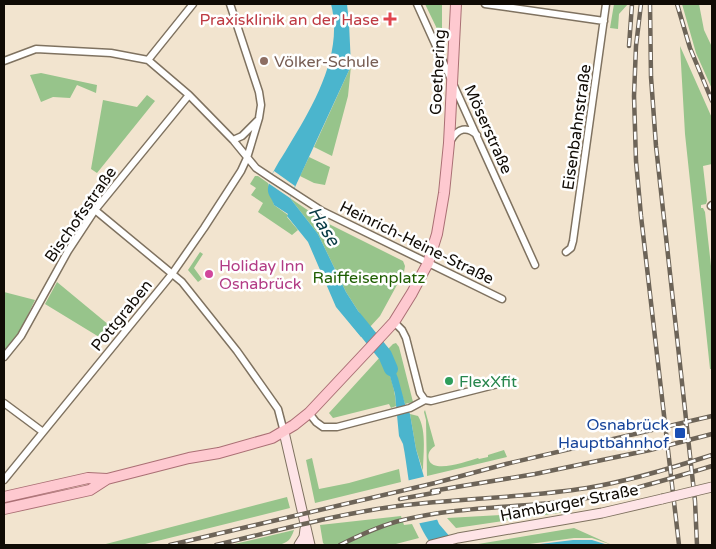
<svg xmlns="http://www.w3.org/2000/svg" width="716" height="549" font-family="'Varela Round',sans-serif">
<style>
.green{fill:#97c48b}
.water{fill:#4bb5cd}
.pier{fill:#f2e4cf}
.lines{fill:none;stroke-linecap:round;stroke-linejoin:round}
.river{stroke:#4bb5cd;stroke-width:14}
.street-casing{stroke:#7f7260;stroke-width:9}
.secondary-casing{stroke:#7f7260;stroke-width:11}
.primary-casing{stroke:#aa6f74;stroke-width:12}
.street{stroke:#fff;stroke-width:6}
.secondary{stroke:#fee4e7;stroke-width:9}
.primary{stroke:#fec9d0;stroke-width:10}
.rail-casing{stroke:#6d6458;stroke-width:4.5}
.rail{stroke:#fff;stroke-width:2.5;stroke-dasharray:8;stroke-linecap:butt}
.secondary-bridge-casing{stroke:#7f7260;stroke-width:11;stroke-linecap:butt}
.secondary-bridge{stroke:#fee4e7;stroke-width:9}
.health-dot{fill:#e0444e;stroke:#fff;stroke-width:2}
.education-dot{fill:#8d6e63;stroke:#fff;stroke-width:2}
.hotel-dot{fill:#d1479c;stroke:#fff;stroke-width:2}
.leisure-dot{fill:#2e9e5b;stroke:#fff;stroke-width:2}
.transit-dot{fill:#1a4fb4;stroke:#fff;stroke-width:2}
.labels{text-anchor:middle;stroke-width:5;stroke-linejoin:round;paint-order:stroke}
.health-label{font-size:16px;fill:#be3a42;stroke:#fff;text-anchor:end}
.education-label{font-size:16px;fill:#785e54;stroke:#fff;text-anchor:start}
.street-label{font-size:16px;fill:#100b05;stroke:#fff}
.hotel-label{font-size:16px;fill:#b23c85;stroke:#fff;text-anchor:start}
.park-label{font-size:16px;fill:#1f5e02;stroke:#fff}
.leisure-label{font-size:16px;fill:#27864d;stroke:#fff;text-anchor:start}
.transit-label{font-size:16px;fill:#164399;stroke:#fff;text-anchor:end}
.water-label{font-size:18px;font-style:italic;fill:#073a44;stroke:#fff}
</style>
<rect width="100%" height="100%" fill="#f2e4cf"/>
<!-- green -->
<path class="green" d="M425 4H442V39Z
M614 4H628L619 14 618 29 610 28Z
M682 4H699L704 30 712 47V89L696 53Z
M680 46 712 118V164L703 166 707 201 706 204 701 205V208H703L705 212 712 275V369H710L685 134Z
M351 66 348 96 332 156 314 147Z
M41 73 97 85 96 93 77 85 70 98 53 97 41 102 30 75Z
M147 95 155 101 97 173 91 169 103 100 137 107Z
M309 157 330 167 325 185 314 183 300 176Z
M255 176H258L268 183 274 205 288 215 287 217 298 230 292 235 258 212 263 203 251 195 256 188 250 184Z
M290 198 325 222 403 261 405 266 404 272 380 316 369 328 346 292 318 234Z
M200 252 203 254 194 268 202 279 198 282 188 270Z
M57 282 115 330 109 343 45 304Z
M4 292 35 300 19 333 4 352Z
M396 343 399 347 413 402 405 404 387 350 393 344Z
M381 356C389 367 396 393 396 406L391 408 389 404 333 418 329 413Z
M425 410 435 446C430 449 427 454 429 460 434 474 467 461 478 458L479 459 488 457V455L504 450 507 457 427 476 426 420 424 412Z
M410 414 418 416C427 431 423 454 423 471L416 449Z
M312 458 319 489 349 483 399 469 401 482 315 503 306 460Z
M287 497 290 508 141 545H102Z
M572 511 456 528 447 518Z
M401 516 404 525 412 524 419 538 392 545H325L323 543 320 525Z
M574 528 612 545 592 538H574L522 545H472Z
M294 530C291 539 288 543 278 545H230Z"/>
<!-- water -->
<path class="water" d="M331 4H347L349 23 351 66 290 198 318 234 346 292 369 328 361 337 336 307 308 242 287 216 288 214 274 205C272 198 267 195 268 188 269 175 281 159 288 147 313 106 344 54 331 4Z
M387 350 398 378 405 404 410 414 416 449 434 512 439 524 457 545H432C409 516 410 479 403 444L399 436 395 394 386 362 381 356Z
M573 540H592L608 545H532Z"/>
<!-- pier -->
<path class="pier" d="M274 171 295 186 290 198 268 183Z
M427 476 440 519 416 524 409 501 406 481Z"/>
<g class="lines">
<!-- river -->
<path class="river" d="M355 318 385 355 391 369"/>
<!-- street casing -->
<g class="street-casing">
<path id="street" d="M417 4 535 265
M485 4 604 21
M148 60 193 4
M4 61 36 49 111 53 148 60 189 95 233 140 256 168 271 178 322 211 502 299
M233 140 242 136 257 121
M451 140C458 128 467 126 477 135
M711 206 712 205
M95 210 182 282 237 351 278 409 284 432
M566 252 571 248 573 241 606 4
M394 322 402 330 406 338 420 393 425 400 431 401 502 383 509 379
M4 357 21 336 68 251 95 210 189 95
M4 403 43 432
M309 413 316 422 323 427H337L410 408 425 400
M4 480 172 274 204 228 241 171 247 158 259 118 261 105 259 92 230 4"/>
</g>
<!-- secondary casing -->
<g class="secondary-casing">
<path id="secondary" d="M284 432 310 545
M299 545 304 537 305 529
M431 545 458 538 602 513 662 499"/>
</g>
<!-- primary casing -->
<g class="primary-casing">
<path id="primary" d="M4 497 88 478 107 479 189 458 219 453 272 438 294 425 309 413 369 349 394 322 412 293 428 263 437 234 444 193 449 143 456 4
M4 509 90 490 107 479"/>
</g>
<!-- street -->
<use href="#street" class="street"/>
<!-- secondary -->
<use href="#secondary" class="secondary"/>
<!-- primary -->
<use href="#primary" class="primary"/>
<!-- rail casing -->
<g class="rail-casing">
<path id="rail" d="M641 4 636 46 634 96 636 161 641 216 679 545
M650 4 651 77 656 146 695 501 697 545
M677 4 690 48 712 101
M629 46 632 4
M432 491 535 474 650 450 712 434
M400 499 439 492
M170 545 435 483 506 464 712 416
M216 545C276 531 337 514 398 506 461 498 525 498 587 488 630 481 672 468 712 455
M340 545C360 535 381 525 403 520 455 507 509 508 561 502 613 496 663 481 712 466"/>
</g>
<!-- rail -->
<use href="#rail" class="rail"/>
<!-- secondary-bridge casing -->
<g class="secondary-bridge-casing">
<path id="secondary-bridge" d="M662 499 712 487"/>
</g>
<!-- secondary-bridge -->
<use href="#secondary-bridge" class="secondary-bridge"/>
</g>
<!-- markers -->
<path class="health-dot" d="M387.5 11.5h5v5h5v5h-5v5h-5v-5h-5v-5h5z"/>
<circle class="education-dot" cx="264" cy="61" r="5"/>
<circle class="hotel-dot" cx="209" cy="274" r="5"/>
<circle class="leisure-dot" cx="449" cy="381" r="5"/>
<rect class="transit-dot" x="674" y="427" width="12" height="12" rx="2.5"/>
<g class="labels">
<!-- health labels -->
<g class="health-label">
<text x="379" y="25">Praxisklinik an der Hase</text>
</g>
<!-- education labels -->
<g class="education-label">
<text x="274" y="67">Völker-Schule</text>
</g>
<!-- street labels -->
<g class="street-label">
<text transform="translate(437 72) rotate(-87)" y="6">Goethering</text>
<text transform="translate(576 127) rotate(-82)" y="6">Eisenbahnstraße</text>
<text transform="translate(489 129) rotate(66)" y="6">Möserstraße</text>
<text transform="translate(80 214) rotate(-55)" y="6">Bischofsstraße</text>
<text transform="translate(417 242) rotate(26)" y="6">Heinrich-Heine-Straße</text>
<text transform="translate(121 315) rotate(-51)" y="6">Pottgraben</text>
<text transform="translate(569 502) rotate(-11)" y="6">Hamburger Straße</text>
</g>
<!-- hotel labels -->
<g class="hotel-label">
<text x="219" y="271">Holiday Inn<tspan x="219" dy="18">Osnabrück</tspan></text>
</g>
<!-- park labels -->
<g class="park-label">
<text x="369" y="283">Raiffeisenplatz</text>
</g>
<!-- leisure labels -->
<g class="leisure-label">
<text x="459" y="387">FlexXfit</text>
</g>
<!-- transit labels -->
<g class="transit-label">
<text x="669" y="430">Osnabrück<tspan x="669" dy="18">Hauptbahnhof</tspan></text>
</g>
<!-- water labels -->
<g class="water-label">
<text transform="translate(324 226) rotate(58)" y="6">Hase</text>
</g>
</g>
<!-- border -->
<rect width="716" height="549" fill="none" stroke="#100b05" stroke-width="10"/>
</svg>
